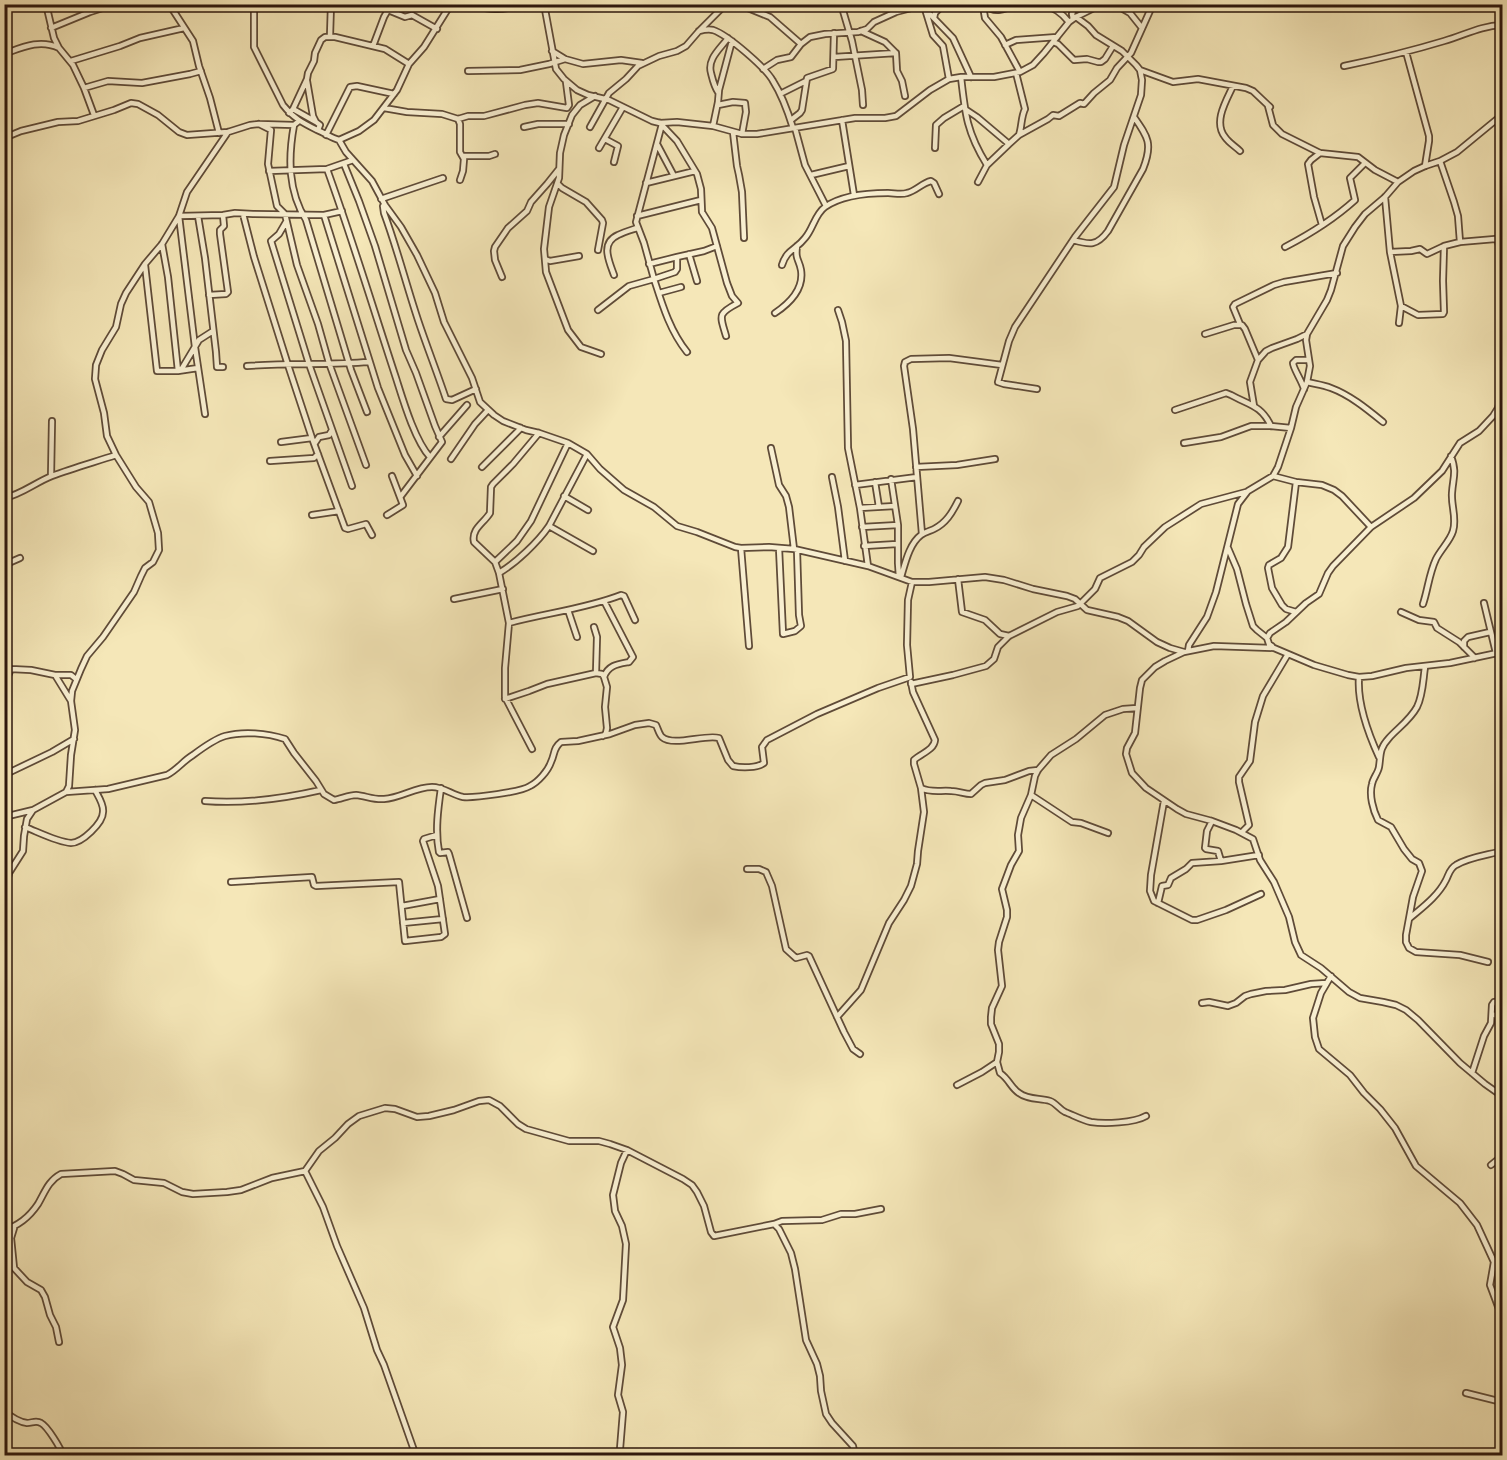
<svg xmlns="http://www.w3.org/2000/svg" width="1507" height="1460" font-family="'IM FELL French Canon',serif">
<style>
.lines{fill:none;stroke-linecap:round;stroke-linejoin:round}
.minor-casing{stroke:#5f4b38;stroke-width:8}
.minor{stroke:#f8efd1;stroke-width:4.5}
</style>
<rect width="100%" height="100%" fill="#f5e7b8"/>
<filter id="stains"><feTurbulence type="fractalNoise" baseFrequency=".00333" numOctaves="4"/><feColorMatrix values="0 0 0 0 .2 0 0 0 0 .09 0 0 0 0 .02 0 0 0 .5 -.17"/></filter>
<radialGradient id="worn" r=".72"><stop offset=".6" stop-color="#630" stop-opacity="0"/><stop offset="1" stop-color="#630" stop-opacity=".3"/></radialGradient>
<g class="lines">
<!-- minor casing -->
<g class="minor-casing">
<path id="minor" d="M14 4 17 8 25 4
M46 4 54 38 59 48 73 65 84 88 94 115
M169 4 193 41 199 66 210 98 219 133
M254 4V47L283 105C293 118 303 123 317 130 325 133 331 138 339 140L359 131 374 120 397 90 409 64 424 47 451 4
M465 4C474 6 485 9 495 9 507 10 518 5 530 4
M544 4 556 69 564 79 577 90 588 95 609 100 652 121 660 123 677 122 713 126 742 134H757L855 118H885L896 116 930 90 949 79 961 77H994L1020 72 1033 65 1044 53 1069 22 1076 17 1102 4
M738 4 770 17 801 44
M841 4 852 41 862 90 863 105
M1026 4 1043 6
M1042 4C1054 8 1061 12 1069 22
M1120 4 1123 9 1130 13 1142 28
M986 5 984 12 985 18 1001 37 1020 72
M986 5C994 14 1006 9 1016 4
M924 8 953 38 971 77
M925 9 933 35 943 46 949 79
M934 18 935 13 944 4
M1073 19 1072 14 1075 4
M51 28 90 12 115 4
M699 31C703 30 709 29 713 30 728 35 766 68 773 81 782 95 788 112 793 128
M861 31 885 42 896 53 897 71 902 81 905 96
M330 36 331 4
M1053 42 1058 44 1074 60 1087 59 1098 62H1101L1105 59 1113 46
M1005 45 1016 40 1057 37
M373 46 384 17 388 10 405 17 412 15 437 29
M552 51 565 59 583 64 621 60 642 63
M1406 52 1429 136V141L1425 166
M4 54C23 47 40 39 59 48
M834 57 896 53
M71 61 120 46 140 38 184 28
M1344 66C1378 59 1411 51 1444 41 1465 35 1480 26 1502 25
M763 69 777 60 791 57 801 44 810 37 825 34 858 32 867 29 874 22 896 12 923 5
M1140 70 1173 82 1198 79 1246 88 1253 91 1270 107
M468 71 520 70 549 64 565 59
M1016 73 1025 109C1021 117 1022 126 1019 135
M961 77C965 114 967 133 987 165
M307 81 313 116 316 122
M1233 86C1226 101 1213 122 1225 137 1229 143 1235 146 1240 151
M84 88 108 81 142 83 190 74 201 71
M718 92C714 86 713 81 711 73 707 59 720 49 728 38
M780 94 806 81
M595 96 580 105 572 115 564 135 560 153 559 178 549 207 544 249 546 272 568 330 581 347 601 354
M718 105 733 102 745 103 746 112 742 134
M1268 106 1273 125 1282 134 1320 153 1358 157 1375 170 1398 182
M384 108 407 112 442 114 458 119 468 116H484L525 105 538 103 567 108 569 105 566 82
M293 109 316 122 320 125 318 130
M965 109 977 117 1009 144
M289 113 293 109 307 79 308 73 314 61 315 53 321 40 325 37H335L385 49 409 64
M458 119 460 124V152L464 159 463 171 460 180
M791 120 800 113 802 110 807 78 833 69 834 33
M842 120 854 195
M660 123 677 141 697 174 701 189 702 212 712 228 727 283 732 296 738 303C717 314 720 315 726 336
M259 124 271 130 268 164 277 206 285 214 297 265 318 324 329 363 366 465
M294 125C288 158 288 191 306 220L351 370 367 412
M713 126 718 102 719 90 732 41
M524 127 538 124H569
M590 127 609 93 626 79 638 66 659 56 677 51 686 46 699 31 726 4
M795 128 805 165 826 206
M733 132 737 166 739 175 742 192 744 238
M326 135 350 87 357 86 394 94
M4 138 21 131 58 122 78 121 114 110 131 103 138 104 158 115 179 132 187 135 228 132 250 125 259 124 294 125 299 121
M605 139 618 146 614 162
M339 140 346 152 372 181 385 205 401 227 417 255 435 293 444 322 472 378 480 402 494 415 503 421 526 430 539 433 568 443 587 454 600 469 624 490 654 507 677 526 697 532 735 547 741 548 769 547 794 549 868 566 912 582H929L985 577 1004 580 1033 589 1067 596 1075 599 1087 610 1118 617 1128 621 1157 642 1170 648 1184 652
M657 144 674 176
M599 148 623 107
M935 148 936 125 944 118 964 106
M1320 153 1311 160 1308 164 1314 197 1322 225
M464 156H489L495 154
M1440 161 1454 202 1458 216 1460 242
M344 164 359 201 375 246 406 350 416 373 435 426 442 442 401 496
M327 169C352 238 373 308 396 378 403 400 415 441 430 457
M269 171 327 169 353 160
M811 175 849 166
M978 182 987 165 1009 144 1019 135 1048 119 1053 115 1059 116 1080 103 1084 104 1094 93 1110 80 1117 68 1131 53 1153 4
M646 183 695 171
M558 184 562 188 586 202 602 220 603 223 598 250
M1385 197 1390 252 1401 306 1399 323
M381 199 443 178
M385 205 383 206 384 213C397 248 406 284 418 320 427 347 437 372 446 399L452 400 476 389
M243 214 254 257 288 365 312 438 345 528 348 529 366 524 372 535
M324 215 378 388 405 455 417 476
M198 216 205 258 216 352 217 367H223
M637 216 701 200
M286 222 279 234 271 241 309 364 352 486
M1073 240C1090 245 1097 246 1108 231L1143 169C1153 144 1148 137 1134 117
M162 244 168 277 178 371
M1285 247C1310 234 1334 219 1355 200L1350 178 1365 163
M1390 252 1411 251 1420 249 1427 254 1444 246 1460 242 1495 239 1498 241 1502 260
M689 254 697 281
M545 259 550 261 579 256
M649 264 677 257
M145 265 157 371H178L198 368
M782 265C787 249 796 250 805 238 813 229 815 214 825 207 842 195 868 193 888 193 894 193 901 195 907 193 916 191 922 183 931 181L934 183 939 194
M614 275C609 261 600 243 618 235 624 232 631 230 637 228
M502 277 495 260 494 251 495 247 508 228 527 211 531 202 547 184 559 169
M659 293 681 287
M209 295 226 294 228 292 220 234V230L224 226 223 215
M1401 306 1418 315 1443 314 1444 312 1443 281 1444 246
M598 310 629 286 654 279 644 243 636 222 662 124
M838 310 842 322 846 341 848 448 860 508 868 566
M775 313C790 303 804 289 801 270 799 259 795 260 797 246
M1240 324 1233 307 1235 304 1274 285 1284 282 1337 273
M1205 334 1234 325H1242L1245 329 1258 360
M687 352C670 331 662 304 654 279L675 272 677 269V257L704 251 717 246
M247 366C288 363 329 365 369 362
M181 370 199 340 213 331
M1307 382C1315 384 1323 385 1331 388 1350 395 1367 409 1383 422
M1037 389 1004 384 998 382 1009 341 1015 327 1075 237 1114 187 1124 145 1141 95 1142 80 1140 70 1136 65 1122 51 1096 35 1088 26 1076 17
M1304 389C1302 381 1293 368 1293 363L1296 360H1309
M1254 406 1250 382 1258 360 1266 351 1272 348 1297 339 1307 334
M1175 410 1226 393 1231 395C1249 405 1261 405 1271 426
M205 414 195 347 179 216 223 215 235 213 253 214 324 215 342 211
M439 437 467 405
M281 442 312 438
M315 443 319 437 329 435 332 430
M1184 443 1221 437 1251 426H1271L1291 428
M771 448 779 485 786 496 789 507 794 549
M451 459 475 424 488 410
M270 461 314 458 318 454
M482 467 521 428
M916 467 957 465 995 459
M51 476 52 421
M1273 476 1296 482 1322 485 1334 490 1342 496 1371 527
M832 477 838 507 845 561
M891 479 898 525V563L899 577
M875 482 879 507
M1296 482 1288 547 1281 558 1269 565 1268 568 1272 588 1282 605 1286 609 1296 612
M855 485 917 477
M564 496 588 510
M4 498C21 495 36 482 52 476 73 468 95 462 116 455
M860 508 895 506
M312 515 339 511
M387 515 403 505 392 476
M549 526 593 551
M862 527 898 525
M922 534 913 429 904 366 905 362 911 359 949 358 1002 365
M864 546 897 544
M741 548 749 646
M779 548 783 634 795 631 801 626 799 615 797 550
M1228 548 1237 569 1246 604 1253 626 1257 630 1267 638
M495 562 517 541 531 521 568 443
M4 565 20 558
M499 573C516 563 538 542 549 526L587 454
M901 577C905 564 909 544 921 535 925 532 930 531 934 529 946 523 952 513 958 501
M958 579 962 612 985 620 1000 634 1009 636
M454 599 503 589
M604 601 633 657 629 662C618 664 608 665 604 677
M1484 603 1496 653
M1423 604C1428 589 1429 574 1436 559 1441 549 1450 541 1453 531 1457 518 1451 506 1452 493 1453 477 1457 473 1451 456
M568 610 577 637
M1401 612 1419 620 1434 622 1437 628 1459 642 1475 658
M509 623C546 613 585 609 621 595L624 596 635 620
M594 627 597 637 596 673
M1272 646 1269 644 1267 638 1270 633 1286 622 1306 603 1319 594 1328 573 1333 566 1371 527 1414 498 1442 471 1460 443 1479 431 1493 416 1498 408 1502 394V383
M1464 647V641L1468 637 1490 632
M1188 651 1189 645 1207 617 1216 592 1238 504 1248 491 1273 476 1278 467 1291 428 1296 407 1307 382 1310 366 1306 340 1307 334 1327 300 1331 290 1343 246 1355 227 1365 214 1385 197 1398 182 1414 171 1425 166 1440 161 1457 152 1502 115
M1502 652 1450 663 1406 668 1372 676 1359 677 1348 675 1314 665 1274 648 1214 646 1184 652 1165 661 1155 667 1142 680 1140 688 1135 733 1127 748 1126 754 1132 773 1146 788 1177 809 1186 814 1212 821 1236 830 1253 839 1260 860 1274 882 1289 917 1295 942 1301 955 1321 968 1349 992 1360 998 1383 1002 1396 1005 1406 1010 1418 1020 1460 1063 1485 1084 1502 1096
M4 665 11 669 31 670 55 675 71 701
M1425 667C1423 680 1423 695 1417 707 1410 720 1398 728 1389 738 1379 749 1381 754 1379 767 1378 773 1373 778 1372 784 1369 795 1373 810 1378 820L1391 827 1404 849 1412 859 1419 863 1422 871 1413 897 1406 935V942L1409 948 1416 952 1460 955 1488 962
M55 675H71L76 679
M1359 677C1357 703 1368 733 1379 757
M911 682 913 692 935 740C934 750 922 753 914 760V764L921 788C931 793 941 790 951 791 959 791 964 794 971 794L981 785 985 783 1005 780 1029 771 1038 770
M911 684 953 675 986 666 994 659 998 647 1009 636 1057 612 1078 606 1095 589 1100 578 1132 562 1139 555 1144 547 1165 527 1201 504 1246 492
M4 685 11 669
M505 699 529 691 547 684 596 673 602 674 604 677 607 687 605 707 607 728 606 733 603 736
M4 703C8 726 1 750 8 773
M532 749 505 697V668L509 623 499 573 495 562 474 542C471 529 484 523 490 513L491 487 493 484 513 464 539 433
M4 775 52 752 74 739
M441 788C438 809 435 831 439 852L440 853 448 852 449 854 467 918
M66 792 108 789 167 775C177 770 183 761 193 755 201 749 215 739 225 736 243 731 267 733 285 739L294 753 316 781 324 794 334 800C341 799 349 795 356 795 366 796 374 800 384 799 401 798 415 787 432 787 444 787 452 795 463 797 474 798 521 792 530 786 538 782 548 771 551 762 555 754 553 748 561 742L578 741 610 734 635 725 649 723 656 725C658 729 659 734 662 737 673 747 705 734 719 738L728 760 733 766C742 768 757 768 764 763L762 747 767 740 817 714 878 688 910 677 907 645 908 600 912 582
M1031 795 1072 822 1081 823 1108 833
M205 801C244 804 282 799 321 790
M1164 801 1151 875 1150 891 1154 901 1192 920H1197L1226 910 1261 894
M4 817 33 810
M1212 821 1207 831 1205 848 1206 849 1218 851 1221 861
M25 827C38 832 57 842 71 843 82 843 103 823 103 812 104 804 98 796 95 790
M1243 833V831L1249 825 1239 782V777L1250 761 1255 722 1263 696 1288 654
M747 869H759L766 872 772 886 786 949 796 958 807 955 809 956 844 1032 853 1049 860 1054
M231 882 312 877 314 885 316 886 399 882 405 941 441 937 445 934 438 886 423 841 424 839 437 835
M4 894 9 873 23 851 24 836 27 819 33 810 66 792 69 786 71 755 75 730 71 701 72 691 81 669 87 656 103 637 134 592 141 576 145 568 153 562 159 550 158 533 149 502 136 487 116 455 107 436 104 413 95 379 96 365 102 350 116 327 121 304 126 293 145 264 162 244 179 216 187 192 228 132
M1158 903 1162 886 1168 885 1171 878 1186 869 1192 863 1221 861 1259 855
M402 906 440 899
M1410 918C1423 907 1438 896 1446 880 1449 874 1450 868 1456 865 1469 857 1488 855 1502 851
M403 923 443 919
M1331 976 1321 993 1313 1018 1315 1037 1319 1049 1350 1075 1364 1093 1380 1109 1395 1128 1416 1166 1460 1203 1477 1225 1494 1262 1490 1285 1499 1309 1502 1330
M1202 1003 1209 1002 1228 1006 1236 1003 1245 996 1251 994 1266 991 1285 990 1311 984 1326 983
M1492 1014 1502 1018
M837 1017 861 990 889 923 904 900 911 886 917 864 918 851 924 812 921 788
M997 1062 1000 1073C1009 1079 1011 1088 1019 1093 1028 1100 1040 1098 1050 1101 1056 1103 1059 1109 1065 1112 1073 1115 1082 1120 1091 1122 1104 1124 1134 1123 1146 1116
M1472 1073 1484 1036 1491 1023 1492 1005 1494 1002 1502 1001
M957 1085 982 1072 997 1062 999 1052V1044L991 1024V1017L992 1008 1002 986 998 950 999 942 1007 917V910L1002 889 1011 865 1019 851 1018 835 1021 818 1031 795 1035 776 1038 770 1051 755 1076 739 1105 715 1123 709 1137 708
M1491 1165 1502 1156
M305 1171 319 1151 335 1138 348 1124 359 1116 385 1108 395 1109 417 1117 429 1116 454 1110 479 1101 489 1100 500 1106 518 1124 526 1129 569 1141H599L610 1144 627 1150 683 1179 692 1185 697 1192 704 1206 711 1232 714 1236 774 1224 779 1229 791 1253 795 1269 806 1340 817 1364 820 1376 821 1391 826 1414 832 1423 853 1446 855 1456
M774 1224 782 1221 822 1220 841 1214H855L881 1209
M14 1228 11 1238 14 1268 27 1282 41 1290 45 1297 50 1315 56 1327 59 1342
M4 1230C18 1226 30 1216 38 1204 45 1192 48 1181 61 1174L115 1171 123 1174 134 1180 164 1183 182 1192 193 1194 227 1192 241 1190 272 1178 305 1171 323 1207 337 1246 364 1308 377 1350 384 1365 416 1456
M1466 1393 1502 1402
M4 1411C10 1416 19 1422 27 1423 32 1423 36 1420 41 1423 47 1426 61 1448 63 1456
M621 1456 620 1449 623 1412 618 1395 622 1365 620 1348 613 1327 623 1300 626 1244 622 1226 615 1211 613 1195 621 1163 627 1150"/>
</g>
<!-- minor -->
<use href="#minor" class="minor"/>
</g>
<!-- margin -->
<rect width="1507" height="1460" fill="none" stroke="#f5e7b8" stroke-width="24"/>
<rect x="6" y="6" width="1495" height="1448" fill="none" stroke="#2d170d" stroke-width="3"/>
<rect x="12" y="12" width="1483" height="1436" fill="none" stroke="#2d170d" stroke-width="1.5"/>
<rect width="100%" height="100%" filter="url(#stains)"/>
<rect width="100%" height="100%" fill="url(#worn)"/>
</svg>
